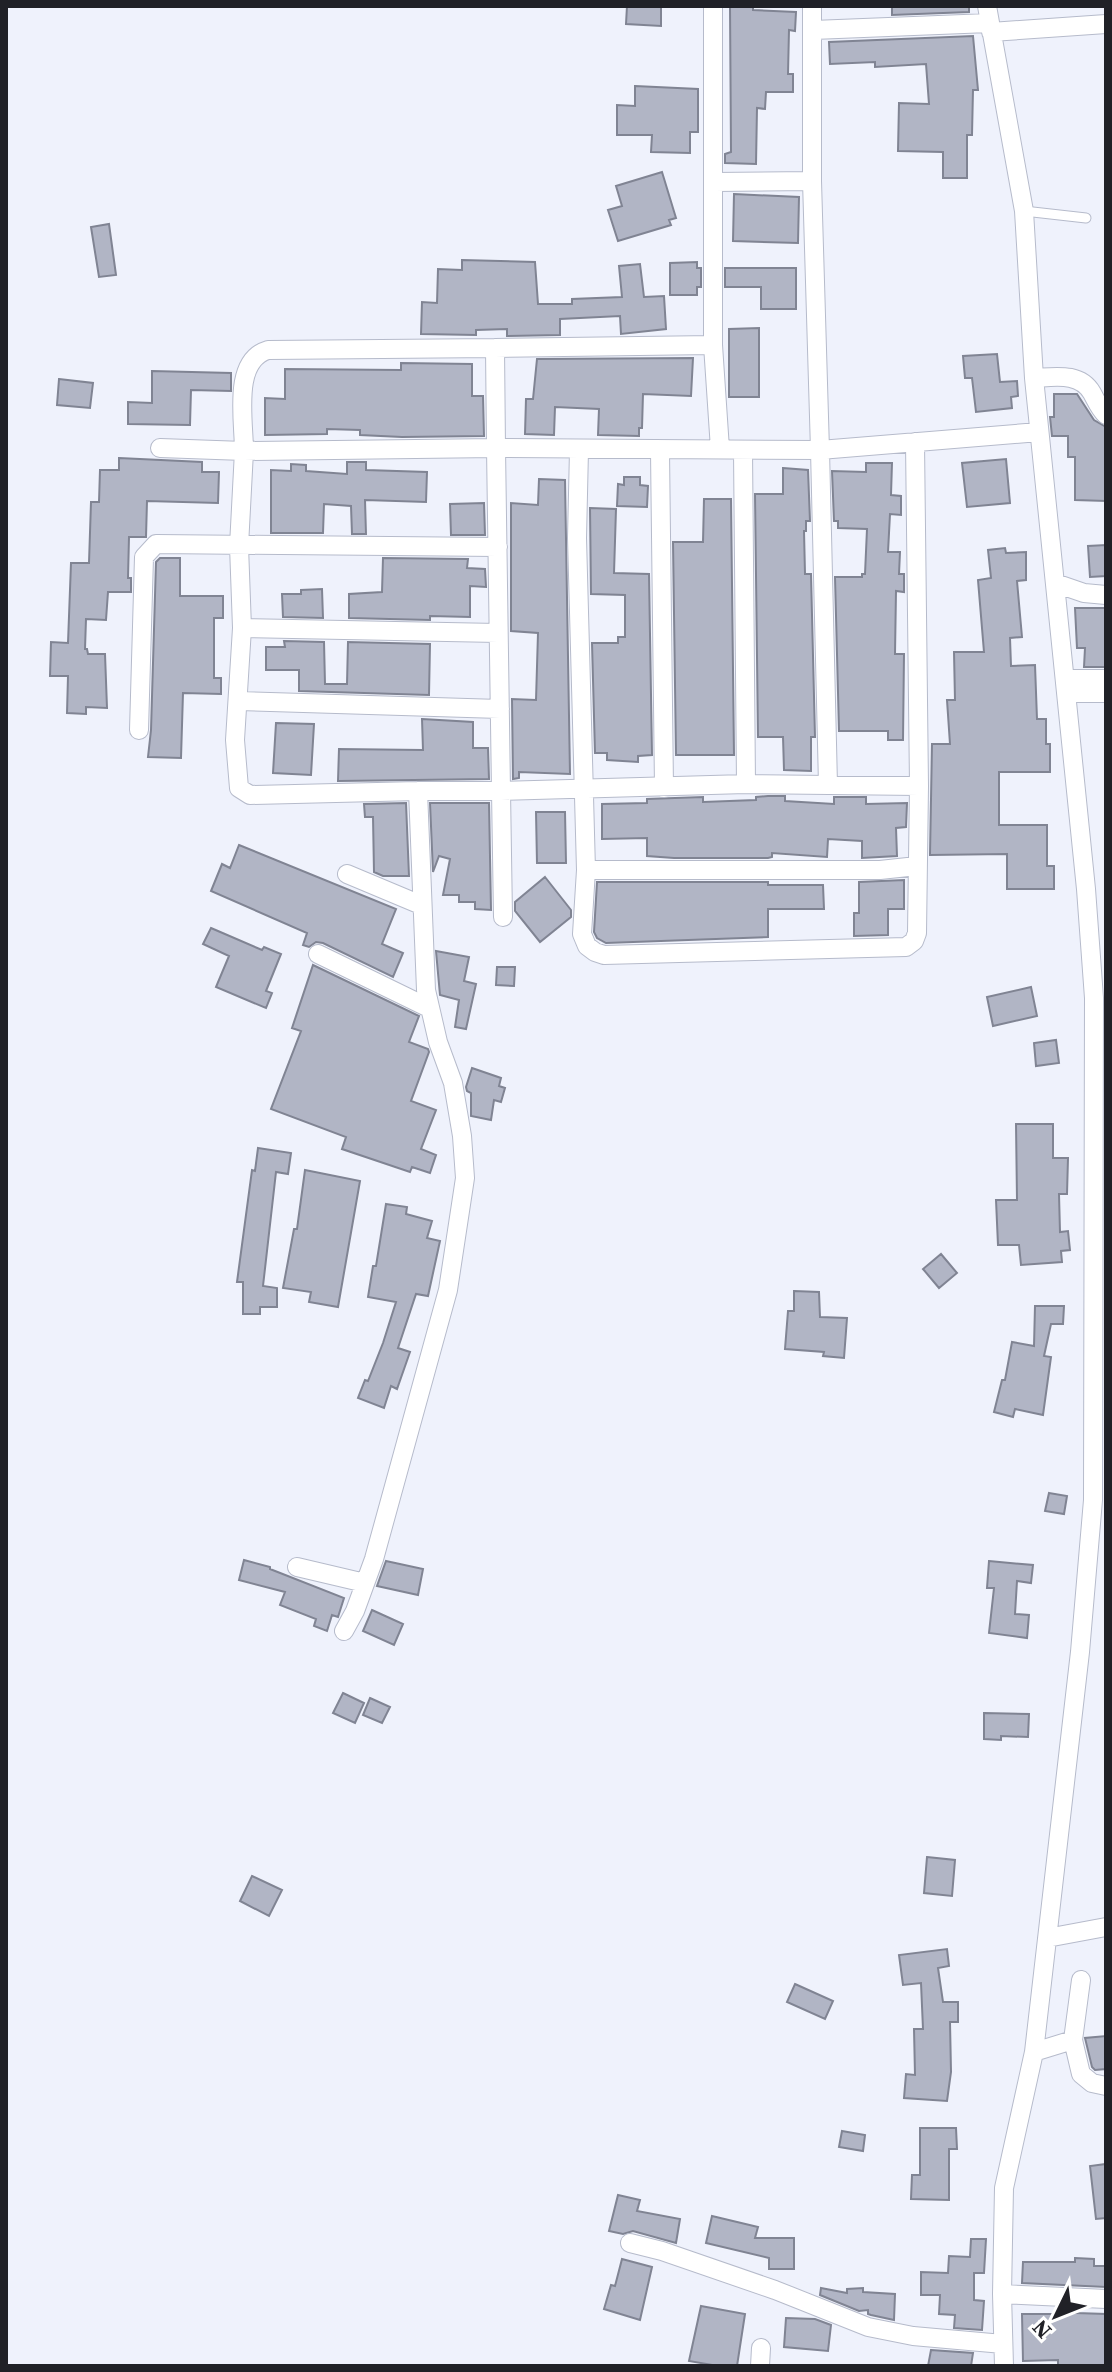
<svg xmlns="http://www.w3.org/2000/svg" width="1112" height="2372" font-family="'Source Serif 4',serif">
<style>
.building{fill:#b1b5c5;stroke:#808493;stroke-width:2}
.lines{fill:none;stroke-linecap:round;stroke-linejoin:round}
.lane-casing{stroke:#b6bbcb;stroke-width:11}
.street-casing{stroke:#b6bbcb;stroke-width:20}
.lane{stroke:#fff;stroke-width:9}
.street{stroke:#fff;stroke-width:18}
</style>
<rect width="100%" height="100%" fill="#eff2fc"/>
<!-- building -->
<path class="building" d="M627 6H661V26L626 24Z
M730 6H753V10L796 12 795 31 789 30 788 74H793V92H766L765 109 757 108 756 164 725 163V154L731 152Z
M892 6H969V12L892 15Z
M973 36 978 90H973L972 135H967V178H943V152L898 151 899 103 929 104 926 64 875 67V62L830 64 829 42Z
M635 86 698 89V132H690V153L651 152 652 135H617V105L635 106Z
M662 172 676 218 669 220 671 225 618 241 608 210 622 206 616 186Z
M734 194 799 197 798 243 733 241Z
M109 224 116 275 99 277 91 227Z
M462 260 535 262 538 304H572V299L622 297 619 266 640 264 644 297 664 296 666 329 621 334 620 316 560 319V335L507 336V329L476 330V335L421 334 422 302 437 303 438 269 462 270Z
M697 262V268H701V287H697V295H670V263Z
M725 268H796V309H761V287H725Z
M759 328V397H729V329Z
M997 354 1000 382 1017 381 1018 396 1011 397 1012 408 976 412 972 378H965L963 356Z
M693 358 691 396 643 394 642 428H639V436L598 435 599 409 555 407 554 435 525 434 526 399H533L537 359Z
M401 363 472 364V396H483L484 436 402 437 360 435V430L327 429V434L265 435V398L285 399V369L401 370Z
M152 371 231 373V391L191 390 190 425 128 424V402L152 403Z
M59 379 93 383 90 408 57 405Z
M1054 394H1077L1094 420 1106 427V501L1075 500V457H1068V436H1052L1050 417H1054Z
M119 458 202 462V472H219L218 503 147 501 146 537H129L128 578H131V592H108L106 620 86 619 85 649H87L88 654H105L107 708 86 707V714L67 713 68 676H50L51 642 68 643 71 563H89L91 502H99L100 470H119Z
M1006 459 1010 503 967 507 962 463Z
M347 462H366V470L427 472 426 502 365 500 366 534H352L351 506 324 504 323 533H271V470L291 471V464L306 465V471L347 474Z
M866 463H892L891 495 901 496V515L890 514 888 552H900L899 574H904V592L896 591 895 654H904L903 740H888V731H839L835 577H862V574H865L867 529 838 528V521H834L832 471 866 472Z
M783 468 808 470 810 521H806V531H804L805 574H811L815 737H811V771L784 770 783 737H758L755 494H783Z
M624 477H640V485L648 486 647 507 617 506 618 484 624 485Z
M539 479 565 480 570 774 519 772V778L513 779 512 699 536 700 538 633 511 631V503L538 505Z
M704 499H731L734 755H676L673 542H703Z
M484 503 485 535H451L450 504Z
M590 508 616 509 614 573 649 574 652 755 638 756V762L607 760V753H595L592 643H618V637H625V595L591 594Z
M1106 545V576L1090 577 1088 546Z
M1005 548 1006 553 1026 552V580L1017 581 1022 637 1010 638 1011 666 1035 665 1037 719H1046V744H1050V772H999V825H1047V866H1054V889H1007V854L930 855 932 744H950L947 700H955L954 652H984L978 580 991 578 988 550Z
M160 558H180V596H223V618H214V678H221V694L183 693 181 758 148 757 151 730 156 562Z
M383 558 468 559 467 568 485 569 486 587 470 586V617L430 616V620L349 618V594L382 592Z
M322 589 323 618 283 617 282 594H301V590Z
M1075 608H1106V667H1084L1085 648H1077Z
M284 641 324 642 325 684H347L348 642 430 644 429 695 299 691V670H266V647H285Z
M422 719 473 722V748H488L489 779 338 781 339 749 423 750Z
M276 723 314 724 311 775 273 773Z
M768 796H785V801L834 804V797H866V804L907 803 906 827 896 828 897 856 862 858V841L828 839 827 857 772 853V857L768 858H674L647 856V838L602 839V804L647 803V799L703 797V802L756 800V797Z
M406 803 409 876H383L374 872 373 817H365L364 804Z
M430 803H489L491 910 475 909V902H459V895H443L450 859 439 856 433 872Z
M536 812H565L566 863H537Z
M239 845 396 909 382 944 403 953 393 977 323 943 316 942 309 947 303 945 307 933 211 891 222 864 230 868Z
M545 877 571 910V917L540 942 515 911V902Z
M904 880V909H888V935L854 936V913H859V882Z
M597 882H768V885H823L824 909H768V937L606 943 597 938 594 932Z
M211 928 262 950 264 947 281 954 266 991 272 993 266 1008 216 987 229 956 203 944Z
M436 951 469 957 464 981 476 984 466 1029 455 1027 459 1000 440 995Z
M313 965 419 1016 409 1042 428 1049 429 1052 411 1101 436 1110 421 1149 436 1155 430 1173 412 1167 410 1172 342 1149 346 1137 271 1109 301 1031 292 1028Z
M497 967H515L514 986 496 985Z
M1031 987 1037 1016 993 1026 987 997Z
M1056 1040 1059 1063 1036 1066 1034 1043Z
M472 1068 501 1078 499 1086 505 1088 501 1102 494 1100 491 1120 471 1116V1093L467 1091 466 1087Z
M1016 1124H1053V1158H1068L1067 1194H1059L1060 1232 1068 1231 1070 1250 1061 1251 1062 1262 1021 1265 1019 1245H998L996 1200H1017Z
M258 1148 291 1153 288 1174 276 1172 263 1286 277 1288V1307H260V1314H243V1282H237L252 1170 255 1171Z
M305 1170 360 1181 338 1307 309 1302 311 1292 283 1288 294 1229H297Z
M386 1204 407 1207 406 1214 432 1221 427 1238 440 1241 428 1296 416 1294 398 1348 410 1352 397 1389 391 1386 384 1408 358 1398 365 1380 368 1381 383 1343 396 1302 368 1297 373 1266H376Z
M941 1254 957 1273 939 1288 923 1269Z
M794 1291 819 1292 820 1317 847 1318 844 1358 823 1356 824 1352 785 1349 788 1311H794Z
M1035 1306H1064L1063 1324H1051L1044 1356 1051 1357 1043 1415 1015 1409 1013 1417 994 1412 1002 1380H1005L1012 1342 1034 1346Z
M1049 1493 1067 1496 1064 1514 1045 1511Z
M244 1560 270 1567V1569L344 1598 338 1617 332 1615 327 1631 314 1626 316 1619 280 1605 285 1592 239 1580Z
M386 1561 423 1569 418 1595 377 1586Z
M989 1561 1033 1565 1031 1583 1017 1581 1015 1614 1029 1615 1027 1638 989 1633 994 1588H987Z
M372 1610 403 1624 394 1645 363 1631Z
M343 1693 364 1703 355 1723 333 1713Z
M370 1698 390 1707 382 1723 363 1715Z
M984 1713 1029 1714 1028 1737 1001 1736V1740L984 1739Z
M927 1857 955 1860 952 1896 924 1893Z
M252 1876 282 1890 269 1916 240 1901Z
M947 1949 949 1966 938 1968 943 2002H958V2022H950L951 2072 947 2101 904 2098 906 2074 915 2075 914 2029H923L921 1983 903 1985 899 1955Z
M795 1984 833 2001 825 2019 787 2002Z
M1106 2036V2069L1095 2070 1092 2067 1085 2038Z
M920 2128H956L957 2149H949V2200L911 2199 912 2175H920Z
M842 2131 865 2135 863 2151 839 2147Z
M1106 2164V2218L1096 2219 1090 2166Z
M618 2195 640 2200 637 2211 680 2219 676 2243 633 2231 623 2234 609 2231Z
M712 2216 758 2227 755 2238H794V2269H769V2258L706 2243Z
M971 2239H986L984 2273H974V2300L984 2301 982 2330 954 2328 955 2315 939 2314 940 2295H921V2272L948 2273 949 2256 970 2257Z
M1075 2258 1094 2259V2266H1106V2287L1022 2283 1023 2262H1075Z
M622 2259 652 2267 640 2320 604 2309 611 2285 615 2286Z
M821 2288 847 2293V2289L863 2288V2292L895 2294 894 2320 871 2315 868 2314V2310L859 2311 820 2295Z
M701 2306 745 2314 737 2366H718L689 2361Z
M1058 2309 1076 2310V2313L1106 2314V2366H1058V2360L1023 2361 1022 2314H1058Z
M786 2318 815 2319 831 2325 828 2351 784 2347Z
M931 2350 973 2353 971 2366H928Z"/>
<g class="lines">
<!-- lane casing -->
<g class="lane-casing">
<path id="lane" d="M1024 211 1086 218"/>
</g>
<!-- street casing -->
<g class="street-casing">
<path id="street" d="M713 6V345L720 449
M987 6 1024 211 1034 378 1086 889 1094 998 1093 1500 1080 1652 1034 2052 1004 2188 1002 2294 1004 2366
M813 30 989 23
M991 32 1106 24
M714 182 812 181
M1034 378C1055 377 1080 372 1092 393 1097 402 1099 408 1106 415
M160 448 244 451C244 420 232 361 268 350L495 348
M579 450 577 538 586 870 582 934 587 946 595 952 604 955 906 947 914 941 917 933 919 786
M743 450 746 784
M660 451 664 788
M1055 583 1084 593 1106 595
M242 628 498 633
M1065 679H1106
M1066 693H1106
M238 701 500 709
M139 730 144 557 156 544 498 547
M828 785 820 450 1039 432
M418 791 250 795 239 788 235 740 242 628 239 546 244 451 496 448 495 348 713 345
M586 870H880L917 866
M347 874 421 905
M503 917 501 791 746 784 919 786 915 442
M318 954 429 1008
M297 1567 365 1583
M344 1631 355 1611 374 1559 448 1290 465 1178 462 1136 453 1083 438 1042 426 990 418 791H501L496 448 820 450 812 181V6
M1047 1938 1106 1927
M1073 2040 1081 1980
M1034 2052 1073 2040 1081 2074 1092 2083 1106 2086
M630 2243 662 2251 775 2290 868 2327 913 2336 1003 2344
M1002 2294 1106 2299
M760 2366 761 2348"/>
</g>
<!-- lane -->
<use href="#lane" class="lane"/>
<!-- street -->
<use href="#street" class="street"/>
</g>
<!-- border -->
<rect width="1112" height="2372" fill="none" stroke="#202127" stroke-width="16"/>
<!-- north arrow -->
<g transform="translate(1056 2316) rotate(227)" stroke="#ffffff" stroke-width="6" paint-order="stroke">
<path d="M0-6L14 30L0 20L-14 30Z" fill="#202127"/>
<text y="-12" font-size="22" font-weight="bold" text-anchor="middle" fill="#202127">N</text>
</g>
</svg>
